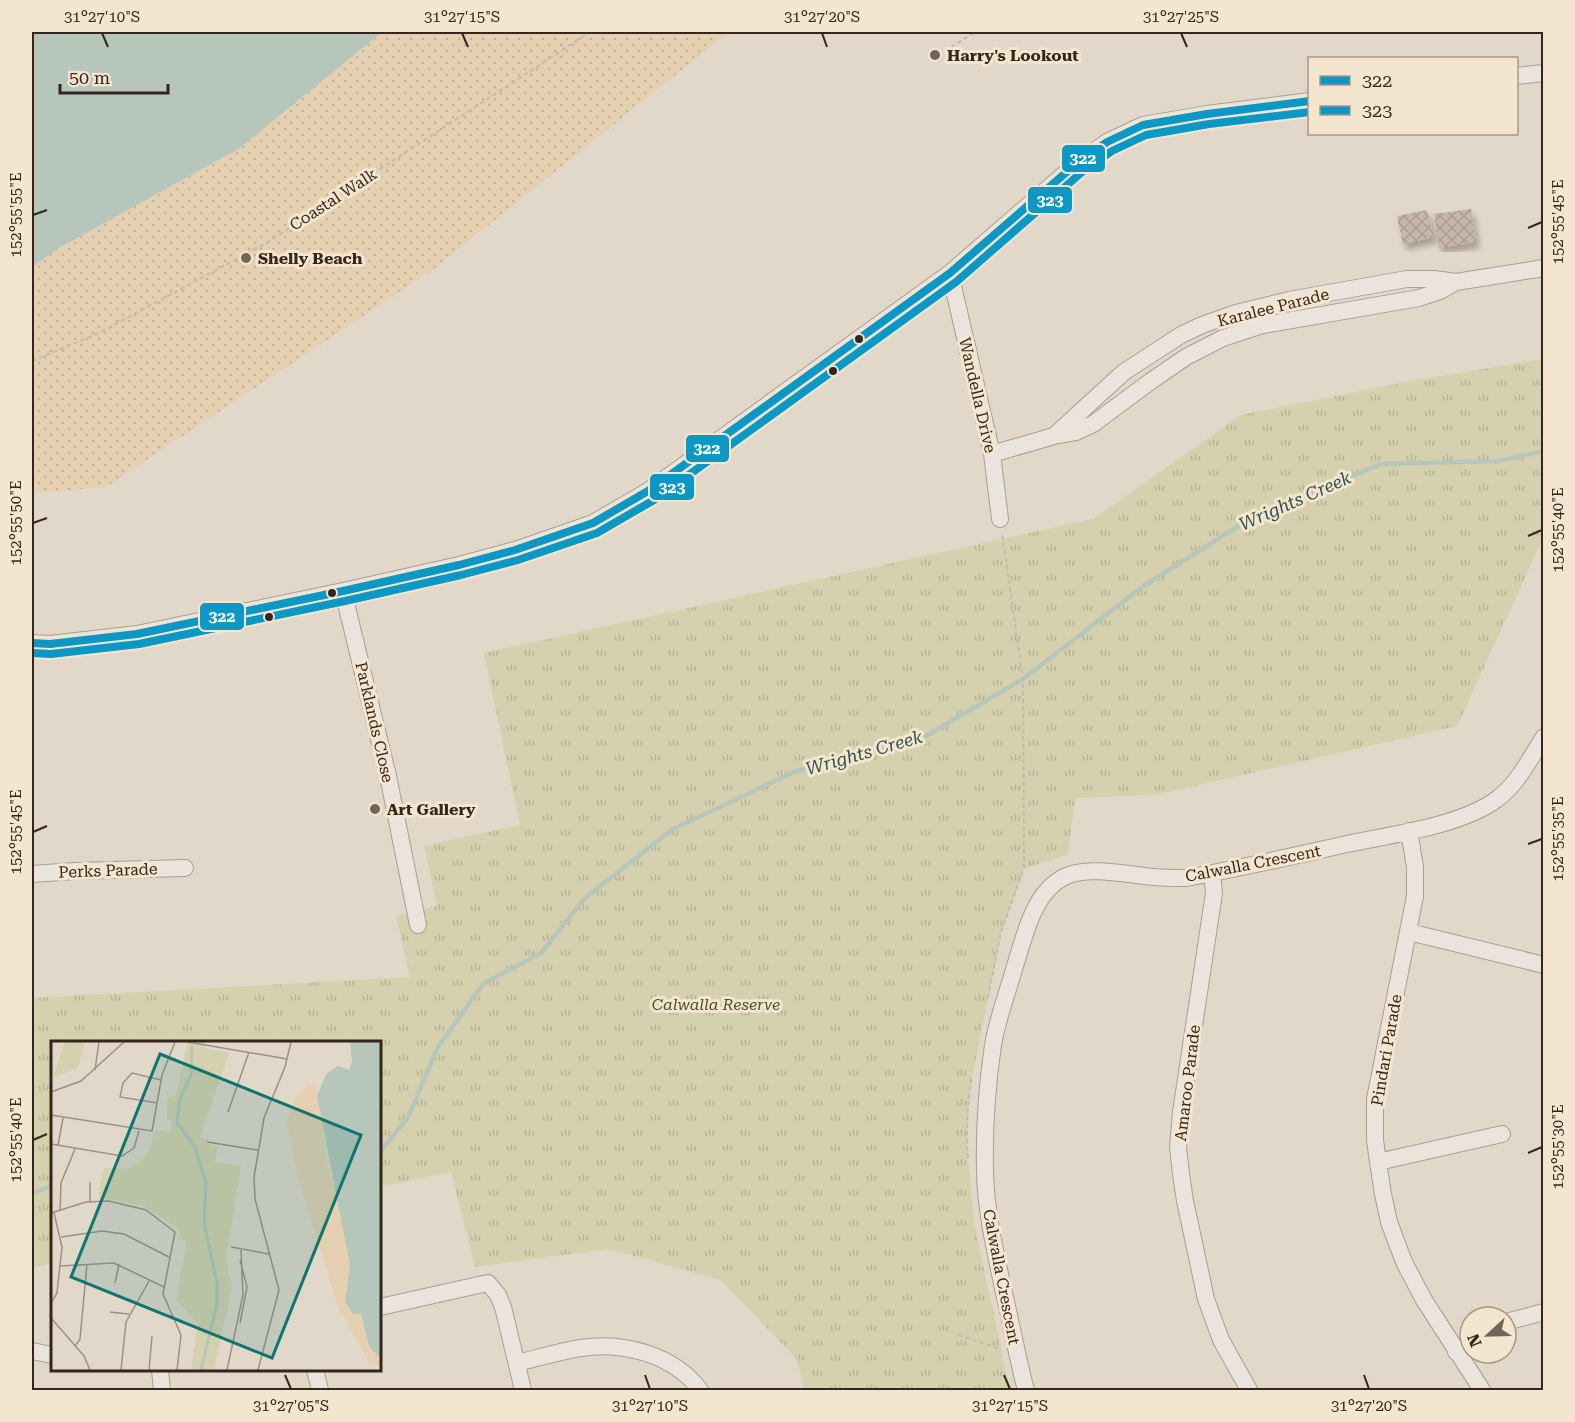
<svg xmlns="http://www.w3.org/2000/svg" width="1575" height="1422" font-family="'Roboto Serif',serif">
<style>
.grass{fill:url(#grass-tufts)}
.sand{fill:url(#sand-dots)}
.water{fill:#b6c6ba}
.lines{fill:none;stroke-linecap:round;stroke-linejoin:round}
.stream{stroke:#b6c6ba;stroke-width:4.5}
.building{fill:url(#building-cross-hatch);filter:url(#shadow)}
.minor-casing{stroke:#a79e94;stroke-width:18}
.path{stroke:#c3bbb3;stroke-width:2;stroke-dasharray:4.5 3;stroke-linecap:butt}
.minor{stroke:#eae4dc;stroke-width:16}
.bus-1-casing{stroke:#f4e5cf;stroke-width:12}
.bus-2-casing{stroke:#f4e5cf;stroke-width:12}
.bus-1{stroke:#0b98c5;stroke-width:8}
.bus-2{stroke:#0b98c5;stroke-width:8}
.ticks{fill:none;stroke:#35251d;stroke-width:2}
.poi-dot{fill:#72645a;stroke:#f4e5cf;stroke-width:2}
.bus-dot{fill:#35251d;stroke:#f4e5cf;stroke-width:2}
.labels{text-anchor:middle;stroke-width:6;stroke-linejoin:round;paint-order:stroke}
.poi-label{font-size:16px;font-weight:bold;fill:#35251d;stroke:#f4e5cf;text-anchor:start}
.street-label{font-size:16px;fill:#35251d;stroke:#f4e5cf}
.park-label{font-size:16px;font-style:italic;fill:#4b5124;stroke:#f4e5cf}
.water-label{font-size:18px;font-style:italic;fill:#2c544d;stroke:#f4e5cf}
.inset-river{fill:none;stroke:#b6c6ba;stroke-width:3}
.inset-road{fill:none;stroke:#9d9085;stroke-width:1.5}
.view{fill:#0f766e;fill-opacity:0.15;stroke:#0f766e;stroke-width:3}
.inset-edge{fill:none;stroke:#35251d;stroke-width:3}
.line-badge{stroke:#f4e5cf;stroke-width:2}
.badge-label{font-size:16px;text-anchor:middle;font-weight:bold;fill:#fff}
.neatline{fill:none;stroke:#35251d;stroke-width:2}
.ticks-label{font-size:15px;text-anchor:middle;fill:#35251d}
</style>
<defs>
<pattern id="grass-tufts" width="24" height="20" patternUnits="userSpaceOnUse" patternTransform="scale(1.5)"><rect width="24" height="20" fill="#d5d0ad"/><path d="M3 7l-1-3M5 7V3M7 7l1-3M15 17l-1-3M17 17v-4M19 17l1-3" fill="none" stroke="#b7b294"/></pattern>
<pattern id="sand-dots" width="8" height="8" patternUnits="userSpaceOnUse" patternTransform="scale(1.5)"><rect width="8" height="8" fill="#e5d1b2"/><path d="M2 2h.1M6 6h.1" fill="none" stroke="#c5b399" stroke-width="1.8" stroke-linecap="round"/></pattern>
<pattern id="building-cross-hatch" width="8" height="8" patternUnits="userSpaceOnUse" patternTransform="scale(1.5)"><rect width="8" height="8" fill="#c6b6ab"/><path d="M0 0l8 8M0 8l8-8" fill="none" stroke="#ab9c93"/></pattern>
<filter id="shadow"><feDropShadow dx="3.5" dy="6" stdDeviation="3" flood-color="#0004"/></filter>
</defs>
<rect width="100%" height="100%" fill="#e2d8ca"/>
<!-- grass -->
<path class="grass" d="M1543 359V538L1457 726 1155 795 1075 798 1068 854 1024 869 1001 932 970 1089 967 1147 974 1222 1010 1390H805L796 1358 721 1280 608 1249 475 1267 451 1172 380 1187V1042H52V1263L32 1268V998L410 977 396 916 437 906 424 846 520 825 484 653 1093 519 1241 415 1416 380Z"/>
<!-- sand -->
<path class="sand" d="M382 32H729L434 269 106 487 32 493V267L59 248 240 148Z"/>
<!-- water -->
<path class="water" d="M32 32H382L240 148 59 248 32 267Z"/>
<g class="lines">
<!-- stream -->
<path class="stream" d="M380 1152 408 1117 438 1047 483 984 541 953 585 898 673 829 794 772 919 740 1023 679 1142 587 1254 516 1381 464 1498 461 1544 451
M32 1193 52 1186"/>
</g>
<!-- building -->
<path class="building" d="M1471 209 1476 242 1439 248 1434 214Z
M1427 210 1434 237 1403 244 1397 216Z"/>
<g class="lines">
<!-- minor casing -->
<g class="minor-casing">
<path id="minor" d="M1516 76 1544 73
M950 273 992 454 1000 519
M1054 436 1124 372 1141 361 1181 335 1202 325 1236 313 1289 300 1407 279H1434L1456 282 1544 268
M992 454 1054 436 1076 432 1093 424 1151 381 1186 357 1223 338 1263 325 1419 298 1440 291 1456 282
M343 591 388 776 418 925
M32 643 50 644 137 634 343 591 459 565 515 550 593 523 648 491 950 273 1076 164 1107 142 1143 125 1207 114 1310 101
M1409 831 1415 867V896L1375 1099V1140L1378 1162 1383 1194 1389 1222 1404 1262 1424 1300 1482 1390
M1212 873 1214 893 1181 1112 1178 1147 1181 1174 1185 1201 1206 1299 1221 1340 1249 1390
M32 874 75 871 185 868
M1409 932 1544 965
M1378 1162 1502 1134
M380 1307 483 1284 488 1283 498 1295 503 1307 523 1390
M1506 1322 1544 1312
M32 1351 52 1355
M1456 1352 1470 1343
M517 1363C538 1358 560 1351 581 1348 623 1341 674 1355 700 1390
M160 1370 162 1390
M315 1370 320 1390
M1026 1390C1018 1361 1013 1331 1006 1302 997 1259 986 1216 985 1172 984 1130 987 1086 993 1045 997 1020 1008 991 1015 966 1025 935 1033 893 1064 877 1087 865 1129 875 1154 877 1165 878 1175 878 1186 878 1242 868 1297 855 1352 843 1395 834 1463 825 1497 799 1518 784 1530 758 1544 737"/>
</g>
<!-- path -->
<path class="path" d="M951 47 972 34 973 32
M32 361 99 333 268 242 590 32
M988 998 1001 932 1024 868 1023 680 1002 533
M968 1158C966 1133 967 1102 972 1077
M958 1335 1001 1349"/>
<!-- minor -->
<use href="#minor" class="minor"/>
<!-- bus-1 casing -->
<g class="bus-1-casing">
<path id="bus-1" d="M32 643 50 644 137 634 343 591 459 565 515 550 593 523 648 491 950 273 1076 164 1107 142 1143 125 1207 114 1310 101"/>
</g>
<!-- bus-2 casing -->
<g class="bus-2-casing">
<path id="bus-2" d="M32 653 51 654 139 644 345 601 461 575 518 560 597 533 654 500 956 282 1082 172 1112 151 1146 135 1209 124 1310 112"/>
</g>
<!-- bus-1 -->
<use href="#bus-1" class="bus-1"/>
<!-- bus-2 -->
<use href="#bus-2" class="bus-2"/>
</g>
<!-- ticks -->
<path class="ticks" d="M102 33 108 47M462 33 468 47M822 33 827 47M1181 33 1187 47M33 215 47 210M1528 228 1542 222M33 523 47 518M1528 536 1542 530M33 832 47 826M1528 844 1542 839M33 1140 47 1134M1528 1153 1542 1147M285 1375 291 1389M645 1375 650 1389M1004 1375 1010 1389M1364 1375 1369 1389"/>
<!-- markers -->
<g class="poi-dot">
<circle cx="935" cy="55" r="6"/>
<circle cx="246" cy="258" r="6"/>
<circle cx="375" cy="809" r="6"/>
</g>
<g class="bus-dot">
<circle cx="859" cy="339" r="5"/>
<circle cx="833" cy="371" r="5"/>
<circle cx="332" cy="593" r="5"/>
<circle cx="269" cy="617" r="5"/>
</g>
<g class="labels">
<!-- poi labels -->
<g class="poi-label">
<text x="947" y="61">Harry's Lookout</text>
<text x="258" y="264">Shelly Beach</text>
<text x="387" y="815">Art Gallery</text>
</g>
<!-- street labels -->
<g class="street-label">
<text transform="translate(333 199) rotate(-33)" y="6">Coastal Walk</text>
<text transform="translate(1273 307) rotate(-14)" y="6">Karalee Parade</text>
<text transform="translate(978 395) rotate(77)" y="6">Wandella Drive</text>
<text transform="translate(375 722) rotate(77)" y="6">Parklands Close</text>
<text transform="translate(1253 863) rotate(-11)" y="6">Calwalla Crescent</text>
<text transform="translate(108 870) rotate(-2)" y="6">Perks Parade</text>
<text transform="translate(1386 1050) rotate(-80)" y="6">Pindari Parade</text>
<text transform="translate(1187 1083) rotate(-83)" y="6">Amaroo Parade</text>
<text transform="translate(1002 1277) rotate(79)" y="6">Calwalla Crescent</text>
</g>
<!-- park labels -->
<g class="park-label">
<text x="716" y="1010">Calwalla Reserve</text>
</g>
<!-- water labels -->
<g class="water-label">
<text transform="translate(1295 501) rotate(-24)" y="6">Wrights Creek</text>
<text transform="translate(864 753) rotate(-16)" y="6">Wrights Creek</text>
</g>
</g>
<!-- overview -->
<g transform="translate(51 1041)">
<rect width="330" height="330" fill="#e2d8ca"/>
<path d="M14 1H34L27 27 2 36ZM137 1H154V7L178 12 149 96 158 98V104L167 106 164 121 190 125 175 219 181 246 163 329H140L147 282 125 259 136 201 129 197V189L93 165 47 156 53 127 73 129 88 123 99 109 104 89 119 91 121 80 116 78V61L119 54 125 55Z" fill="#d5d0ad"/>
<path d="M266 43 276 120 288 158 299 224 294 261 310 273 318 305 330 319V327L318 322 286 263 248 140 236 82 243 58 256 44Z" fill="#e5d1b2"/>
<path d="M299 1H330V319L318 305 310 273H302L294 261 299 224 266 55 275 33 287 25 298 29 301 20Z" fill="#b6c6ba"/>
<path class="inset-river" d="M141 5 140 34 129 58 126 82 144 106 155 142 153 182 166 242V263L150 329"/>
<path class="inset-road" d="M137 1 236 18M44 29 48 1M0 51 30 40 73 1M106 62 69 56 72 42 81 32 110 39M177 71 198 11M0 74 101 90 111 34 124 1M156 101 207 109M0 103 71 115 83 107 88 90M7 104 12 77M39 141V160M9 170 10 142 24 108M0 172 35 161 58 160 95 169 124 191 112 253 130 294 126 329M10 196 51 190 73 193 118 216M180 206 218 213M9 225 63 222 113 246M64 242 68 223M0 262 6 252 11 206 3 172M59 271 78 273M0 277 33 315 39 329M189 282 196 246 189 219M24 305 29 298 36 223M70 329 75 281 98 240M98 329 101 295M176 329 192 254 190 209M207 329 228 249 204 158 203 136 213 77 234 26 240 1"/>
<path class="view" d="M109 13 310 94 221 317 20 236Z"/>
<rect width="330" height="330" class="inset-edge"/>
</g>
<g class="line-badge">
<rect x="1061" y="144" width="45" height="29" rx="6" fill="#0b98c5"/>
<rect x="1027" y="186" width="46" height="28" rx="6" fill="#0b98c5"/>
<rect x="685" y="434" width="45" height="29" rx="6" fill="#0b98c5"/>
<rect x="649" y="473" width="46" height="28" rx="6" fill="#0b98c5"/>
<rect x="199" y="602" width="46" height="29" rx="6" fill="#0b98c5"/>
</g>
<g class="badge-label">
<text x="1083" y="164">322</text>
<text x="1050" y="206">323</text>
<text x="707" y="454">322</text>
<text x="672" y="493">323</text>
<text x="222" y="622">322</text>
</g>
<!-- border -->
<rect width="1575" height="1422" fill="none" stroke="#f4e5cf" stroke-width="66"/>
<!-- legend -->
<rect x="1308" y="57" width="210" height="78" fill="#f4e5cf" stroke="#a89888" stroke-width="1.5"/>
<rect x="1320" y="76" width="30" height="9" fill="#0b98c5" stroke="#a89888" stroke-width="1.5"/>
<text x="1362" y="87" font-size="18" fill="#35251d">322</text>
<rect x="1320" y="106" width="30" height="9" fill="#0b98c5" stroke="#a89888" stroke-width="1.5"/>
<text x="1362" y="117" font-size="18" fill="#35251d">323</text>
<!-- north arrow -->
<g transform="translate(1488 1335) rotate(248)"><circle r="28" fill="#f4e5cf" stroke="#a89888" stroke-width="1.5"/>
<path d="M0-4.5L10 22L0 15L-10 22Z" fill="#72645a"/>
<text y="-9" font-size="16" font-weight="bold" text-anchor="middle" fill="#35251d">N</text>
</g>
<!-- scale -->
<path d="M60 84v9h108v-9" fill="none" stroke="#35251d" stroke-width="3"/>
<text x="69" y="84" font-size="18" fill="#35251d" stroke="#f4e5cf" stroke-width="4.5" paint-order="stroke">50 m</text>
<rect x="33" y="33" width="1509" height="1356" class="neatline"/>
<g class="ticks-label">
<text x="102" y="22">31°27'10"S</text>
<text x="462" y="22">31°27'15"S</text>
<text x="822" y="22">31°27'20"S</text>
<text x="1181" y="22">31°27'25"S</text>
<text transform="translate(16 215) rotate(-90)" y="5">152°55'55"E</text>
<text transform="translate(1558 222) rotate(-90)" y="5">152°55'45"E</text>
<text transform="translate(16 523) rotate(-90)" y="5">152°55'50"E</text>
<text transform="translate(1558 530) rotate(-90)" y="5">152°55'40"E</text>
<text transform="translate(16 832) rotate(-90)" y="5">152°55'45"E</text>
<text transform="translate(1558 839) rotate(-90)" y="5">152°55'35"E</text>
<text transform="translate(16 1140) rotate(-90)" y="5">152°55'40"E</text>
<text transform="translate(1558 1147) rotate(-90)" y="5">152°55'30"E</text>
<text x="291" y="1411">31°27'05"S</text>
<text x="650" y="1411">31°27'10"S</text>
<text x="1010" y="1411">31°27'15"S</text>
<text x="1369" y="1411">31°27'20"S</text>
</g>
</svg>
